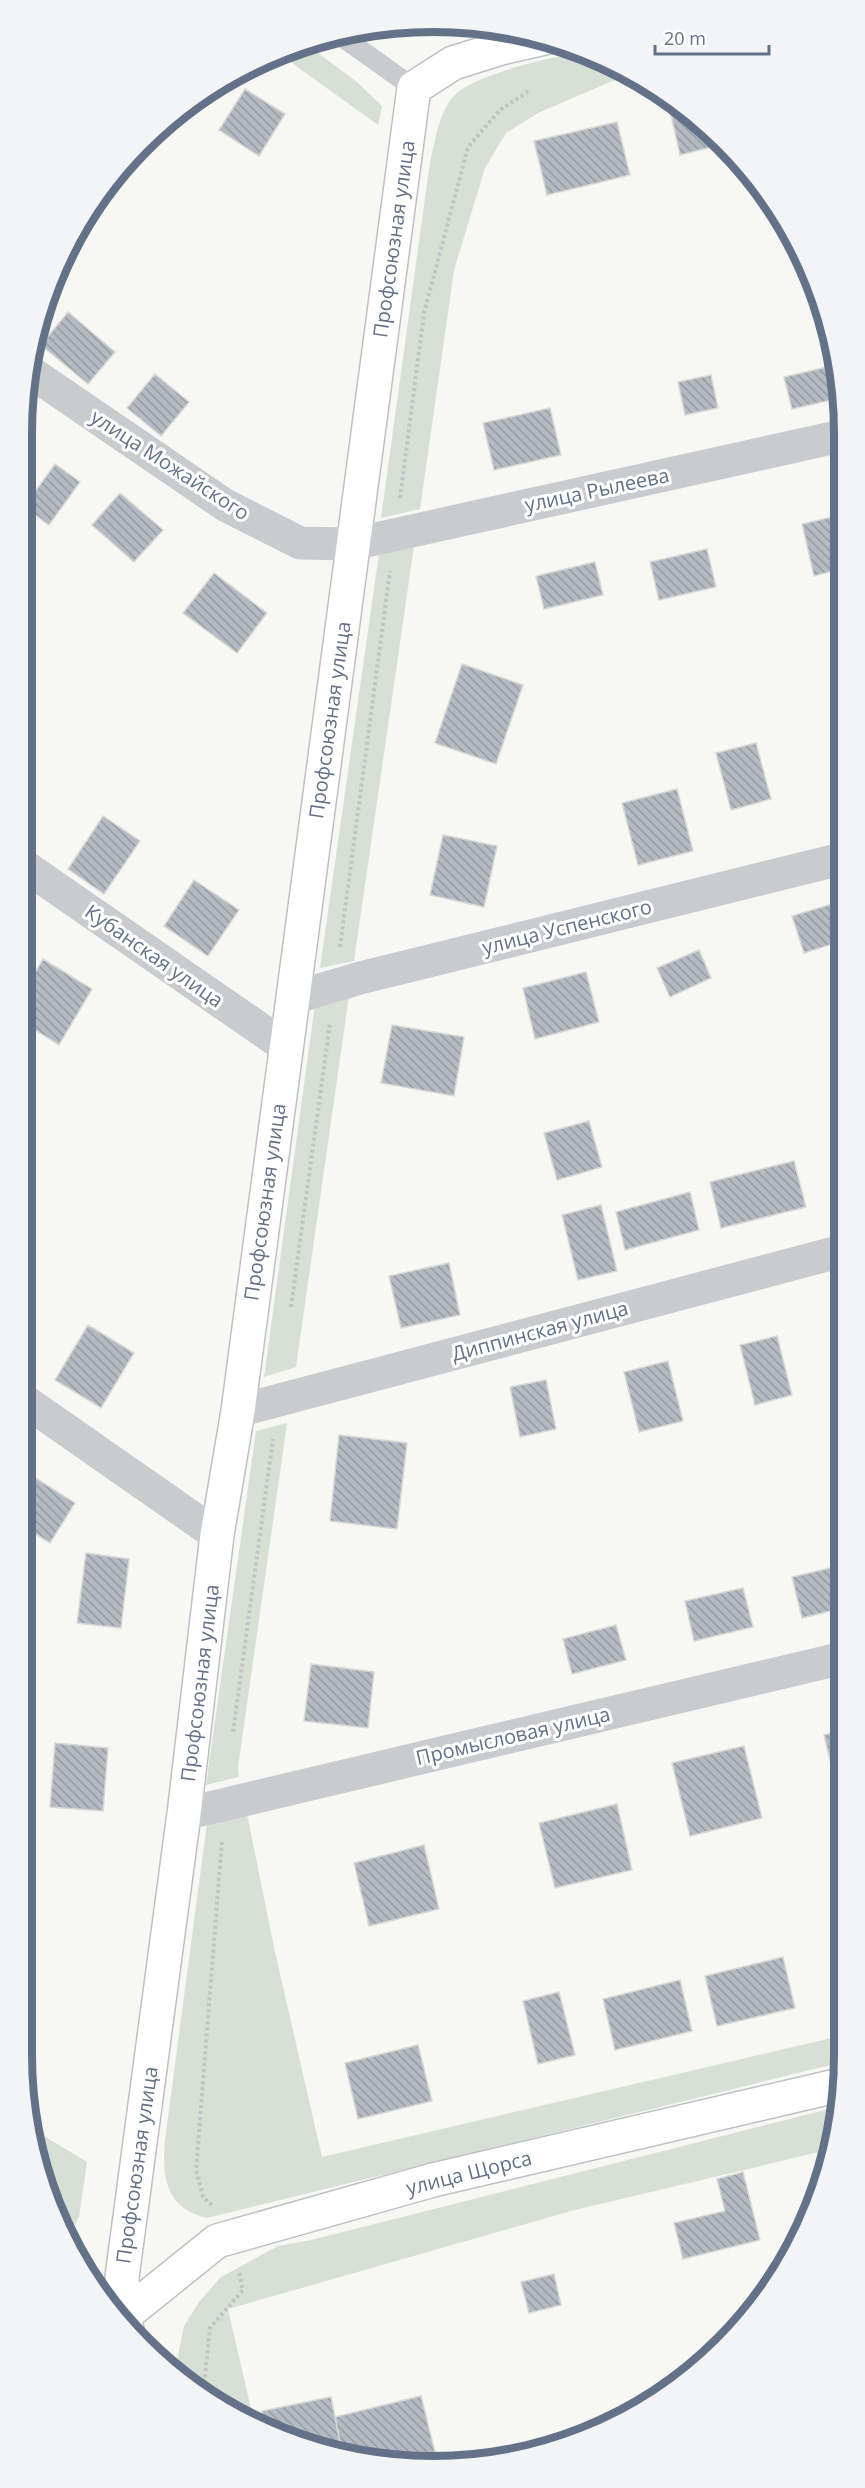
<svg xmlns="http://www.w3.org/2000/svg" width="865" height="2488" font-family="'Open Sans',sans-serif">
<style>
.green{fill:#d7e0d4}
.building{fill:url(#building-back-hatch);stroke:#d8d9d6;stroke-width:1.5}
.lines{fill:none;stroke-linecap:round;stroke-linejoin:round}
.secondary-casing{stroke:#bdc0c6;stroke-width:36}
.path{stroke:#c2c3c5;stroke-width:4;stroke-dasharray:3 3;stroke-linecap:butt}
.lane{stroke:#c9cbcf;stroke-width:20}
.street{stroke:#c9cbcf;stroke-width:33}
.secondary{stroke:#fff;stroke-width:33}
.labels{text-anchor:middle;stroke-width:6;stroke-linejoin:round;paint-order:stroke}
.street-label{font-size:20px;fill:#637288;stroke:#fff}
.rim{fill:none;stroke:#637288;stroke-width:8}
</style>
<defs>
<pattern id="building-back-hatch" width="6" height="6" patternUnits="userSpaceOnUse" patternTransform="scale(1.5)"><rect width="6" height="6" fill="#b3bac1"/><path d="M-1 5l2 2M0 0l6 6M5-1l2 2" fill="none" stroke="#959ca3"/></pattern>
</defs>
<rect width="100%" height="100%" fill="#f7f7f4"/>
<!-- green -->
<path class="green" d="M425 23 379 34 369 27Z
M303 42 357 82 382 106 378 125 278 53Z
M581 53 636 75 610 82 538 113 506 133 485 168 454 270 420 509 381 518 430 162C436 139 439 109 457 93 479 74 552 56 581 53Z
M414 546 354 961 320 968 379 554Z
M349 996 296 1367 264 1377 315 1004Z
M287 1423 238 1767 239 1777 206 1785 256 1431Z
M247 1814 275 1952 322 2157 844 2035 843 2062 207 2218C165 2208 162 2177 165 2140L207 1823Z
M837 2107 832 2149 575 2210 228 2309 255 2426 182 2382 174 2375 184 2326 199 2302 221 2277 278 2246 311 2240Z
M29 2127 87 2162 79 2217 70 2234H65L52 2213 29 2135Z"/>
<!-- building -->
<path class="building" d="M245 89 285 114 259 156 219 130Z
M674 105 719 142 720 145 680 155 669 106Z
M617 122 630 175 547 195 534 141Z
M68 312 115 352 88 384 41 345Z
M836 365 840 378V398L792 409 784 377Z
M155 374 189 402 161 436 127 408Z
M711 375 718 408 685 415 678 382Z
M550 408 561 455 494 470 483 423Z
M55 464 80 482 49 525 24 507Z
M120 493 163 530 134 562 92 525Z
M841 515V569L814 576 802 524Z
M707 549 716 587 659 600 650 562Z
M595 562 603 595 544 609 536 576Z
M214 573 267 613 237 653 183 613Z
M462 664 523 685 496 764 435 743Z
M756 743 771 799 731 810 716 753Z
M677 789 693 851 638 865 622 803Z
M103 816 140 841 104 894 68 869Z
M443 835 497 846 484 907 430 895Z
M194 880 239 910 208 956 164 926Z
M842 901V941L804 953 792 916Z
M699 950 711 978 670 997 657 968Z
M43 959 92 989 59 1045 24 1023V992Z
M586 972 599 1022 535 1039 523 988Z
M392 1025 464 1037 454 1096 381 1083Z
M589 1121 602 1167 557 1180 544 1133Z
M794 1161 806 1207 721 1228 710 1182Z
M690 1192 699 1230 625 1250 616 1212Z
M601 1205 617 1271 578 1280 562 1215Z
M449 1263 460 1315 401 1328 389 1276Z
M88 1325 134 1353 101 1408 55 1380Z
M777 1336 792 1395 755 1405 740 1345Z
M668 1361 683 1421 639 1432 624 1372Z
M546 1380 556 1429 520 1437 510 1387Z
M339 1435 407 1443 397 1529 330 1521Z
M26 1472 75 1503 50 1543 26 1528Z
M86 1553 129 1559 121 1628 77 1623Z
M843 1565V1608L802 1618 792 1577Z
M743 1588 753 1627 694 1641 685 1601Z
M616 1625 626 1660 572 1674 563 1639Z
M311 1664 374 1672 368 1728 304 1721Z
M843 1730V1805L841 1806 824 1735Z
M55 1743 108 1748 103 1811 50 1807Z
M744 1746 762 1818 690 1836 672 1763Z
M617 1804 632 1870 555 1888 539 1823Z
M424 1845 439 1909 369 1926 354 1863Z
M783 1957 795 2008 717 2026 705 1976Z
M680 1980 692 2031 615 2050 603 1999Z
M559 1992 575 2055 538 2064 523 2001Z
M418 2045 432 2101 358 2119 345 2063Z
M743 2172 760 2240 683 2259 674 2223 725 2211 717 2179Z
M554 2274 561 2305 529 2313 521 2282Z
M421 2396 437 2460 416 2465 379 2464 342 2452 335 2417Z
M331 2397 342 2452 266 2429 262 2411Z
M571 2439 548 2449 547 2444Z"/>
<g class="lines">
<!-- secondary casing -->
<g class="secondary-casing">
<path id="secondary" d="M119 2320 217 2241 433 2180 840 2085
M127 2330 124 2316 122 2277 184 1814 217 1535 238 1411 414 88 453 63 501 48 545 38"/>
</g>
<!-- path -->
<path class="path" d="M400 498 424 313 468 147 500 110 530 90
M340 947 390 571
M291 1307 330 1023
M233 1732 273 1439
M212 2205 203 2197 196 2170 222 1841
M203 2395 210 2328 243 2290 239 2272"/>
<!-- lane -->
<path class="lane" d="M338 34 414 88"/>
<!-- street -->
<path class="street" d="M29 371 225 505 300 543 353 544 841 436
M23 865 286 1047
M293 998 360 978 841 859
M25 1401 217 1535
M238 1411 842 1251
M184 1814 843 1658"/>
<!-- secondary -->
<use href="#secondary" class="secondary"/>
</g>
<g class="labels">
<!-- street labels -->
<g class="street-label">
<text transform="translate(394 239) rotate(-82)" y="7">Профсоюзная улица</text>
<text transform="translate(170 465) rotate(33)" y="7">улица Можайского</text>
<text transform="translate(597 490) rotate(-12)" y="7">улица Рылеева</text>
<text transform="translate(330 720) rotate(-82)" y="7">Профсоюзная улица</text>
<text transform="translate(567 927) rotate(-14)" y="7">улица Успенского</text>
<text transform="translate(154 956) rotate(35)" y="7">Кубанская улица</text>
<text transform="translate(265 1202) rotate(-82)" y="7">Профсоюзная улица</text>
<text transform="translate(540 1331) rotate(-15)" y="7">Диппинская улица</text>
<text transform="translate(200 1683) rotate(-83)" y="7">Профсоюзная улица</text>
<text transform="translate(513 1736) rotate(-13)" y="7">Промысловая улица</text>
<text transform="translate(137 2165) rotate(-82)" y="7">Профсоюзная улица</text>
<text transform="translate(469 2173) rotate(-14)" y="7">улица Щорса</text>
</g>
</g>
<!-- crop -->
<path d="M0 0H865V2488H0ZM433 32H433A401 401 0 0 1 834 433V2055A401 401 0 0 1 433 2456H433A401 401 0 0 1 32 2055V433A401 401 0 0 1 433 32Z" fill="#f3f4f5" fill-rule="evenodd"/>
<path class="rim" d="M433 32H433A401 401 0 0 1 834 433V2055A401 401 0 0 1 433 2456H433A401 401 0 0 1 32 2055V433A401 401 0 0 1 433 32Z"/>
<!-- scale -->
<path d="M655 45v9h114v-9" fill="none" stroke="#637288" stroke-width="3"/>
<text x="664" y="45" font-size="18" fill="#637288" stroke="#ffffff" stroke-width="4.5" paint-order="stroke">20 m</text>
</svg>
